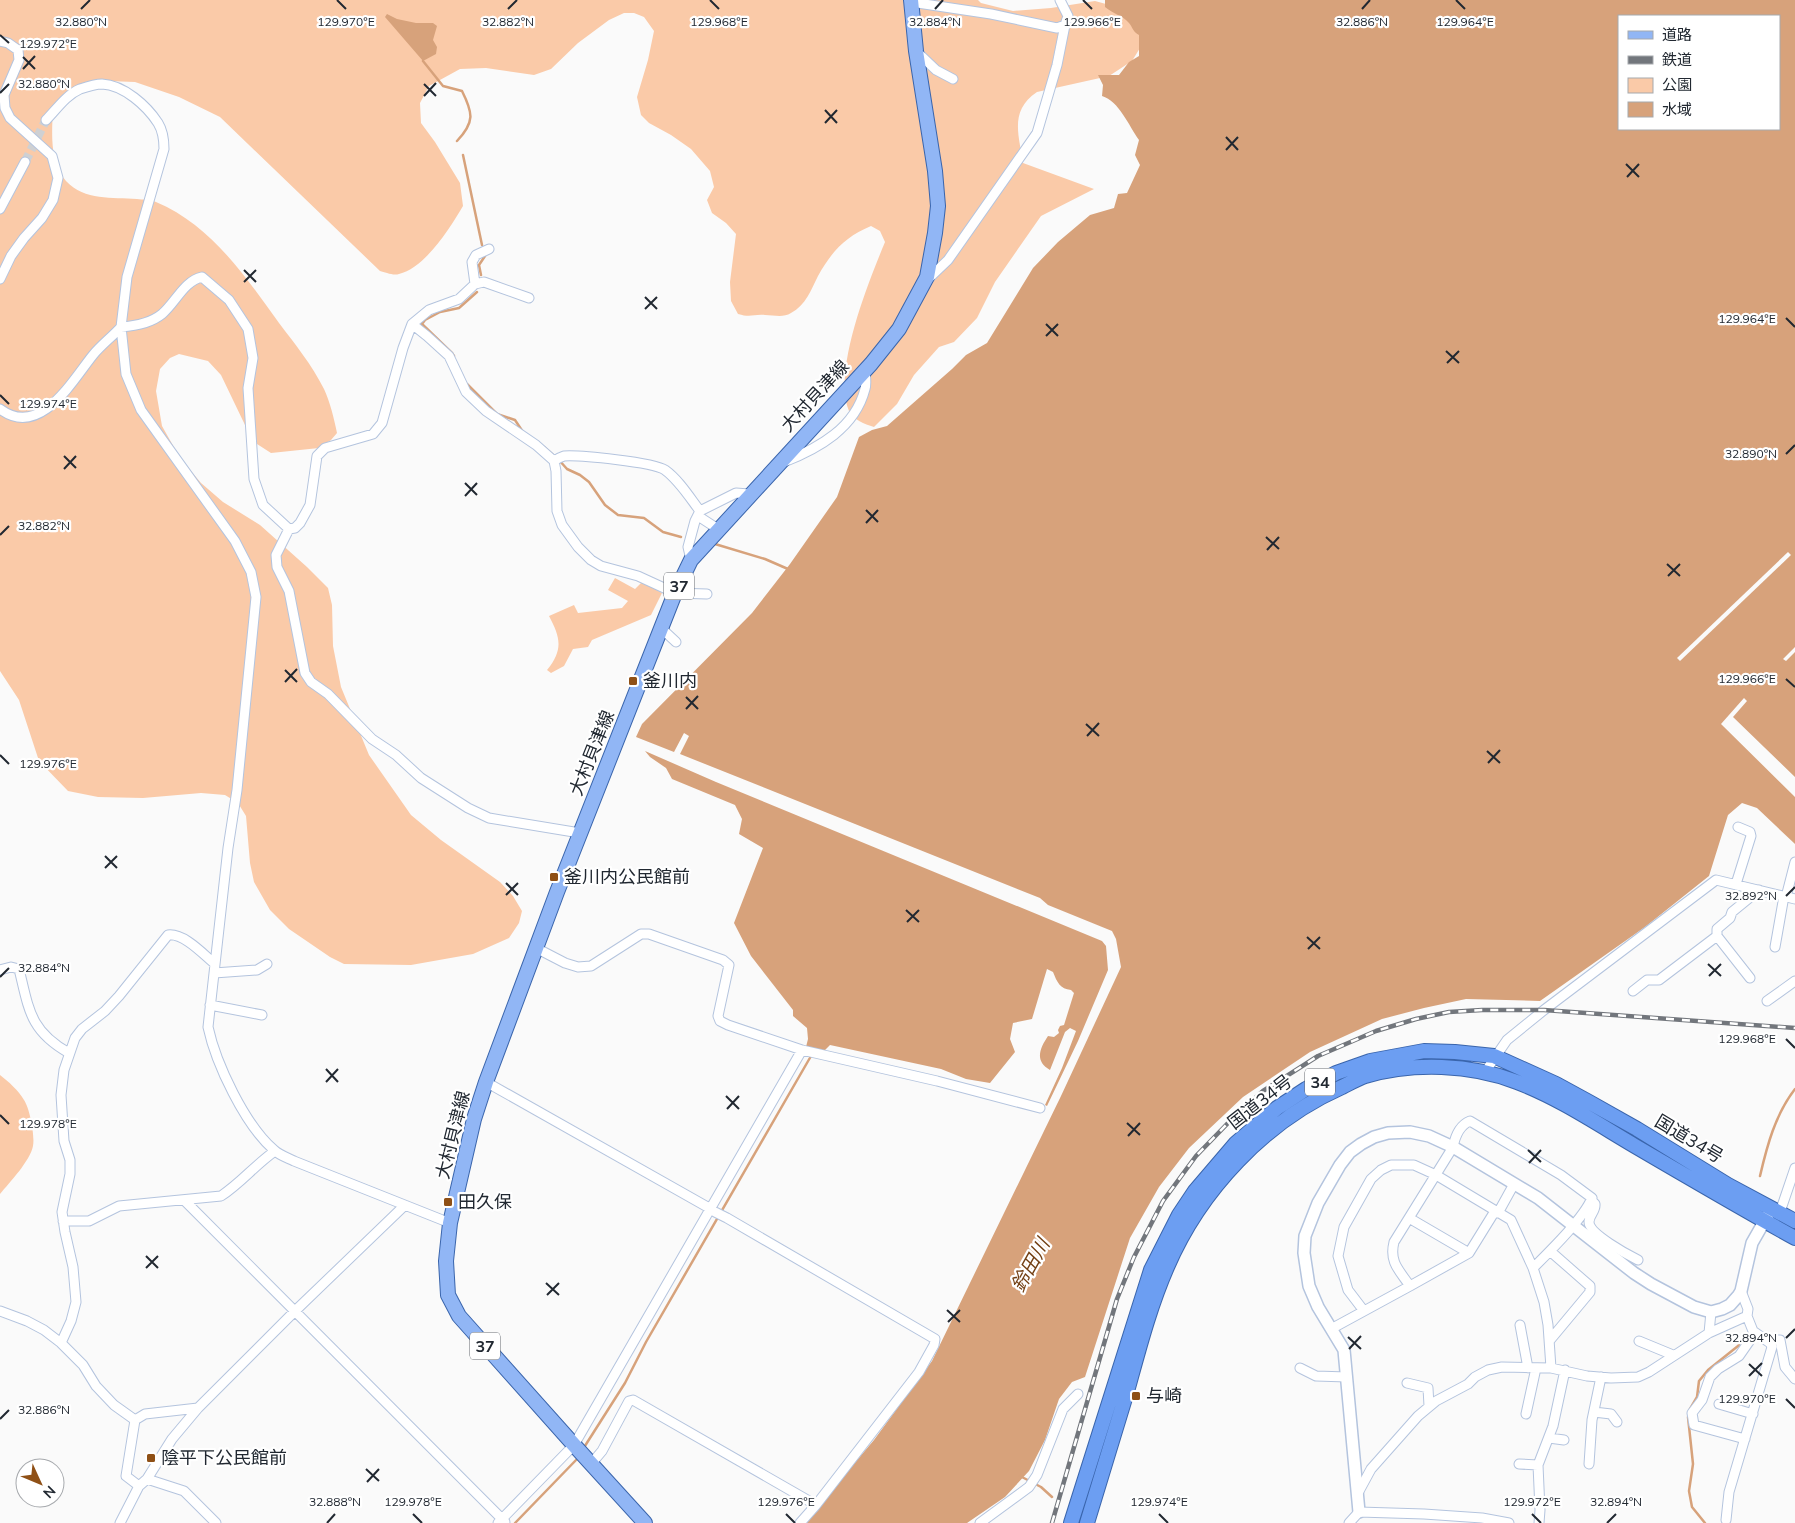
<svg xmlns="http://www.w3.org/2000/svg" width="1795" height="1523" font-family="Mulish,'Noto Sans JP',sans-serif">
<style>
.green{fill:#facaa8}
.water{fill:#d7a27b;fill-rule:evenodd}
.pier{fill:#fafafa}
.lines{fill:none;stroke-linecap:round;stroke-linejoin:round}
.stream{stroke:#d7a27b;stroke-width:2.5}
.minor-tunnel{stroke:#cfd0d2;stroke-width:9;stroke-dasharray:9 4.5;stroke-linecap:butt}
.minor-casing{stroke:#b4c4de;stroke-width:11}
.tertiary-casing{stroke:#b4c4de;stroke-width:14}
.primary-casing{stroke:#3a65ac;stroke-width:16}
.trunk-casing{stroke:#3a65ac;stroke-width:16}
.minor{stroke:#fff;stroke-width:9}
.tertiary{stroke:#fff;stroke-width:11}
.primary{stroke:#91b6f5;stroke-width:14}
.trunk{stroke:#6c9ef2;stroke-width:14}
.rail-casing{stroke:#72767c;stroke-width:4.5}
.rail{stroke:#fff;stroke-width:2.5;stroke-dasharray:8;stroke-linecap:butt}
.ticks{fill:none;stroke:#212831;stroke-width:2}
.poi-dot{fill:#8f5016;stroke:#fff;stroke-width:2}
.labels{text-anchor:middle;stroke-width:4.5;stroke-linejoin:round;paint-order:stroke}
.shield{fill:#fff;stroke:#64686f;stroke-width:1}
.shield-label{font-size:16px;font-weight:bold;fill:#212831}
.street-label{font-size:18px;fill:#212831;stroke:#fff}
.poi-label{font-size:18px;fill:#212831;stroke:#fff;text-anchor:start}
.water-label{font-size:19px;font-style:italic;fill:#734014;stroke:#fff}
.ticks-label{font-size:12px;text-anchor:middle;fill:#212831;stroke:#fff;stroke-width:4.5;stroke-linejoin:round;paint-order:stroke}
</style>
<rect width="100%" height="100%" fill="#fafafa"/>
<!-- green -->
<path class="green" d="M0 0H978L981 3 1013 11 1051 8 1095 1 1117 7 1142 37 1140 48 1132 61 1109 76 1037 92C1009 111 1019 135 1023 163L1094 189 1041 216 995 282 977 318 954 342 939 347 914 375 897 404 874 427C864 424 854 420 849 411 832 371 869 281 885 242L880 231 871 226C845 237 832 251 818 276 811 290 806 305 791 313 783 318 774 315 765 315 753 314 751 318 738 314L731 301 730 282 736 234 726 223 712 213 707 200 714 187 710 171 691 149 671 135 649 123 641 115 637 97 648 60 654 31 644 17 634 13H624L609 20 578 43 551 69 534 75 486 68 460 69 429 86 420 103 421 123 435 142 460 183 463 206C450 228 425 268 399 274 393 276 385 272 380 271L220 117 179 97 135 82 108 81 87 83 53 108C52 131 49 163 66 181 85 201 112 197 137 199 143 200 150 199 156 202 211 225 245 276 279 323 295 344 312 365 324 389 330 402 334 418 337 433L331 440 319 448 271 453 257 444 245 425 221 375 208 361 179 354 170 358 160 369 156 391 162 426 180 458 201 483 223 502 260 525 307 567 328 588 332 605 333 646 341 687 369 755 411 815 441 840 500 882 513 896 522 911 519 923 509 938 473 954 411 965 344 964 330 957 289 929 270 910 254 882 250 863 246 816 238 803 225 795 201 793 143 798 98 797 68 791 39 761 19 700 0 671Z
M615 578 635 589 642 582 662 593 651 615 592 640 588 647 573 649 564 666 551 673 547 670C564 649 560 637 549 616L574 605 578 613 622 608 628 601 608 590Z
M0 1075C9 1082 18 1090 24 1100 30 1109 35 1136 33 1146 30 1161 10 1182 0 1194Z"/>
<!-- water -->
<path class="water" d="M1105 0H1795V647L1783 659 1786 661 1795 652V777L1733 717 1747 701 1744 698 1721 724 1795 797V844L1757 808 1742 803 1728 815 1709 876 1645 927 1540 1001 1466 999 1424 1008 1382 1019 1310 1052 1243 1097 1189 1148 1159 1187 1130 1238 1085 1377 1072 1382 1059 1399 1045 1440 1029 1471 1005 1497 967 1523H804L874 1440 932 1361 1061 1096 1121 967 1116 939 1112 931 1048 905 1040 898 680 754 689 736 684 733 674 752 636 737 642 724 752 613 790 564 837 497 859 437 872 430 887 426 952 369 966 355 987 343 1033 268 1058 242 1090 215 1114 208 1118 194 1127 193 1140 165 1135 155 1139 140C1129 126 1119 101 1102 96L1103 85 1098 75H1119L1129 62 1139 56V35C1133 32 1133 28 1129 23 1122 15 1113 14 1105 7ZM1619 16H1779V129H1619Z
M387 14 397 19 416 23H433L437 26 433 40 437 47 436 54 423 61 385 17Z
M645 751 716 782 1102 941 1106 946 1108 970 1078 1041 1047 1106 1045 1105 1062 1068 1076 1031 1070 1028 1065 1032 1050 1070C1034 1061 1040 1048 1048 1036L1054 1037 1059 1033 1058 1030 1060 1026 1064 1025 1074 993 1071 990C1060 989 1057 982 1053 972L1047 969 1032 1019 1013 1023 1010 1039 1015 1052 990 1083 966 1079 941 1069 830 1045 824 1051 806 1047 808 1039 807 1028 793 1016V1010L751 956 734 923 763 848 739 834 742 819 735 805 672 779 666 768 650 757Z"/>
<!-- pier -->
<path class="pier" d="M1788 552 1791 555 1680 661 1677 658Z"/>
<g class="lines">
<!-- stream -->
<path class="stream" d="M423 61 443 86 462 91C473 113 475 122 457 141
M463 155 482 245
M481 275 479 265 485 256
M454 356 452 353 422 324 425 320 440 312 459 308 477 292
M467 384 497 414 515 420 523 432
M544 447 553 455
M559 460 567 469 580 475 589 482 605 505 618 515 644 518 663 532 681 537
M715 544 765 559 788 569
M1760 1176C1767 1146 1775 1115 1795 1089
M1690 1409 1697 1397 1699 1381 1708 1370 1738 1346 1748 1333
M1688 1417 1693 1464 1689 1491 1692 1507 1705 1523
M583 1449 625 1383 646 1342 811 1056
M1020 1476 1041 1487 1052 1497
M515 1523 578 1458"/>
<!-- minor-tunnel -->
<path class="minor-tunnel" d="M25 162 46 120"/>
<!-- minor casing -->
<g class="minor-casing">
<path id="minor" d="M911 2 991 14 1057 28 1065 25 1068 16 1060 0
M0 41 8 43 18 50 19 60 4 95 5 108 10 118 52 156 58 178 53 200 42 218 24 238 11 256 0 279
M916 51 936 70 953 79
M46 120C56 110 66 95 80 89 86 87 96 84 102 84 124 85 147 106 158 123 163 131 164 140 164 149L127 277 121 327 126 374 141 410 235 541 251 572 256 597 237 790 228 848 208 1027C216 1064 245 1125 274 1150 279 1155 288 1158 294 1161L450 1223
M0 209 25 162
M927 280 948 260 1037 133 1057 65 1065 25
M475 284 484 282 529 298
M412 324 429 310 459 299 475 284 472 262 476 255 489 249
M0 409C40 439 72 381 93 355 101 345 112 337 121 327 135 326 151 323 162 314 176 302 184 281 202 277L229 300 248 329 253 358 248 388 254 479 263 505 289 529
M554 461C557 459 561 457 564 456 580 455 653 462 665 470 679 480 690 498 700 511
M784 462C819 448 855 428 865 389 867 383 865 375 865 369
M698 516 718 529
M691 560 688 547 695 521 700 511 736 493 749 494
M661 628 676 642
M580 833 489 818 468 808 421 778 396 755 372 739 328 694 311 682 305 673 289 591 277 567 276 555 289 529 295 528 300 523 310 505 317 456 325 448 373 434 382 423 403 348 412 324 427 336 449 356 466 392 486 411 536 445 554 461 556 471 557 511 562 525 578 547 591 560 601 566 638 576 675 593 707 594
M1736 884 1751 836 1750 832 1738 827
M1786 897 1795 862
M1717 936 1750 978
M1775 947 1784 896
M536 948 565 963 578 967 591 966 641 934H649L723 960 729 965 718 1016 720 1021 728 1025 802 1050 937 1081 1040 1108
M0 970 11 967 19 969C29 1010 30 1031 69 1053
M214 973 257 970 267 964
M1633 991 1647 980H1659L1717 936V929L1730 918 1732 912 1759 890
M1767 1001 1795 981
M210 1005 262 1015
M1485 1072 1507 1040 1544 1010 1716 880 1795 899
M486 1082 711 1209 715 1212 727 1218 935 1339 934 1345 919 1372 816 1505 800 1523
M184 1200 505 1522
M1591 1200 1595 1204C1596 1211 1589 1215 1589 1222 1589 1234 1628 1255 1638 1260
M1780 1212 1795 1168
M1498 1213 1514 1184
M1409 1218 1469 1253 1410 1286
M63 1221H89L119 1206 221 1196C241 1183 256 1164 275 1151
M1469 1253 1495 1211
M0 1311 27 1321 44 1330 61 1343 83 1365 96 1386 114 1405 135 1420
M1364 1311 1348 1290 1338 1256 1344 1227 1371 1179 1381 1170 1391 1165H1414L1436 1175 1511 1220 1533 1268
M1520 1325 1528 1368
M1331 1329 1410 1286C1399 1270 1389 1262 1394 1242L1453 1147C1455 1137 1460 1125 1470 1121L1561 1175 1592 1198C1583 1219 1550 1251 1533 1268L1544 1302 1548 1325 1551 1368
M1709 1333 1747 1316
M1550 1340 1590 1292V1286L1550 1251
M1639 1341 1673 1355
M61 1343 71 1321 76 1302 73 1267 65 1232 62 1212 70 1174V1160L64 1141 61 1095 64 1070 75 1038 82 1029 105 1011 119 996 168 935C184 933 203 954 215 964
M1770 1343 1774 1340H1780L1785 1367 1795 1379
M1300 1368 1316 1376 1347 1377
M1407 1383 1428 1388 1429 1406
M1719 1404 1753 1414
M1594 1412 1611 1414 1617 1422
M1526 1414 1536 1368
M135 1420 126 1476 139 1486
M135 1420 145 1414 198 1408
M1549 1438 1564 1440
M1745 1439 1694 1425 1692 1413 1702 1400 1710 1377 1718 1369 1739 1356 1755 1333
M591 1464 602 1451 629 1401 633 1400 816 1505
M1519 1464 1538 1465
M1589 1464 1592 1420 1601 1377
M147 1479 184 1491 216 1523
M1358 1493 1371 1469 1418 1416 1436 1401 1468 1384 1475 1377 1488 1370 1502 1367 1551 1368 1587 1376 1611 1378 1638 1377 1649 1372 1709 1333 1711 1312
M1726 1520 1729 1492 1772 1347 1770 1343 1753 1331 1747 1316 1748 1309 1741 1291
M120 1523 139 1486 147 1479 172 1439 198 1408 295 1311 404 1206
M498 1523 574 1445 802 1050
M980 1523 1029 1487 1037 1475 1063 1409 1078 1394
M1349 1523 1359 1512 1424 1514 1482 1518 1509 1523
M1539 1523 1540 1510 1538 1465 1553 1426 1565 1370"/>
</g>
<!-- tertiary casing -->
<g class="tertiary-casing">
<path id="tertiary" d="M1359 1512 1344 1350 1318 1307 1309 1286 1304 1253 1305 1236 1318 1203 1340 1165 1350 1152 1361 1144 1374 1137 1388 1133 1410 1132 1429 1136 1453 1147 1538 1198 1634 1273 1651 1284 1694 1307 1711 1312 1722 1309 1730 1305 1738 1296 1741 1291 1752 1243 1768 1215"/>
</g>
<!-- primary casing -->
<g class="primary-casing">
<path id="primary" d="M645 1523 574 1445 459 1316 448 1295 446 1261 450 1223 474 1119 486 1082 557 892 675 593 691 560 871 364 899 329 927 277 935 233 938 206 935 171 916 51 911 0"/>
</g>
<!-- trunk casing -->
<g class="trunk-casing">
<path id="trunk" d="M1071 1523 1151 1270 1179 1215 1195 1191 1236 1143 1277 1108 1306 1089 1336 1073 1370 1061 1424 1051 1455 1052 1494 1056 1556 1084 1589 1102 1637 1129 1728 1185 1795 1221
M1087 1523C1100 1480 1113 1438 1126 1395 1138 1352 1149 1308 1167 1267 1200 1190 1265 1121 1342 1087 1350 1083 1357 1079 1365 1076 1413 1062 1471 1064 1517 1082 1559 1098 1596 1123 1635 1146 1688 1177 1741 1208 1795 1238"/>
</g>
<!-- minor -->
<use href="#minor" class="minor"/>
<!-- tertiary -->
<use href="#tertiary" class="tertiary"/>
<!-- primary -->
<use href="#primary" class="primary"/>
<!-- trunk -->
<use href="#trunk" class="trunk"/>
<!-- rail casing -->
<g class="rail-casing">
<path id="rail" d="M1052 1523 1117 1299 1134 1257 1163 1201 1196 1156 1229 1122 1263 1091 1318 1056 1376 1031 1416 1019 1449 1012 1482 1010H1544L1795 1028"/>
</g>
<!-- rail -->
<use href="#rail" class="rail"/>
</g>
<!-- ticks -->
<path class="ticks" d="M337 0 346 9M710 0 719 9M1083 0 1092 9M1456 0 1465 9M81 9 90 0M508 9 517 0M935 9 943 0M1362 9 1370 0M0 35 9 43M23 57 35 69M23 69 35 56M424 84 436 96M0 93 9 84M424 96 436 83M825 110 837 123M825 123 837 110M1226 137 1238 150M1226 150 1238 137M1626 164 1639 177M1627 177 1639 164M244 270 256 282M244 282 256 270M645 297 657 309M645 309 657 297M1786 318 1795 327M1046 324 1058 336M1046 336 1058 324M1446 351 1459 363M1447 363 1459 351M0 395 9 404M1786 454 1795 445M64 456 76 468M64 469 76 456M465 483 477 495M465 496 477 483M866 510 878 522M866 523 878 510M0 535 9 526M1266 537 1279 549M1267 550 1279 537M1667 564 1680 576M1668 576 1680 564M285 670 297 682M1786 679 1795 687M285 682 297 669M686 697 698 709M686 709 698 696M1086 724 1099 736M1087 736 1099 723M1487 751 1500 763M0 755 9 764M1488 763 1500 750M105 856 117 868M105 868 117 856M506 883 518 895M506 895 518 883M1786 896 1795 887M906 910 919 922M907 922 919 910M1307 937 1320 949M1308 949 1320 937M1708 964 1721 976M1709 976 1721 964M0 977 9 968M1786 1039 1795 1048M326 1069 338 1082M326 1082 338 1069M726 1096 739 1109M727 1109 739 1096M0 1115 9 1124M1127 1123 1140 1135M1128 1136 1140 1123M1528 1150 1541 1162M1529 1163 1541 1150M146 1256 158 1268M146 1268 158 1256M546 1283 559 1295M547 1295 559 1283M947 1310 960 1322M948 1322 960 1310M1348 1337 1361 1349M1786 1338 1795 1329M1349 1349 1361 1336M1749 1364 1762 1376M1749 1376 1762 1363M1786 1399 1795 1408M0 1419 9 1410M366 1469 379 1481M367 1482 379 1469M413 1514 422 1523M786 1514 795 1523M1159 1514 1168 1523M1532 1514 1541 1523M327 1523 335 1514M1607 1523 1616 1514"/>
<!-- markers -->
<g class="poi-dot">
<rect x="628" y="676" width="10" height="10" rx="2.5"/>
<rect x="549" y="872" width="10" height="10" rx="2.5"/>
<rect x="443" y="1197" width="10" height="10" rx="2.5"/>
<rect x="1131" y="1391" width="10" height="10" rx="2.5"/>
<rect x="146" y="1453" width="10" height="10" rx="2.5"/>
</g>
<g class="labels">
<!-- shield labels -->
<g class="shield">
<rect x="664" y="572.5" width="30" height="27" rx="4"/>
<rect x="1305" y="1068.5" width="30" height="27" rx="4"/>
<rect x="470" y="1332.5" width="30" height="27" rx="4"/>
</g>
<g class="shield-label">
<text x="679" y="592">37</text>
<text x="1320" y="1088">34</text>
<text x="485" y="1352">37</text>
</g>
<!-- street labels -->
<g class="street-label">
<text transform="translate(815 396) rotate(-47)" y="6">大村貝津線</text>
<text transform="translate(592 753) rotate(-68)" y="6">大村貝津線</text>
<text transform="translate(1260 1102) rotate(-38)" y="6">国道34号</text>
<text transform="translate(453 1135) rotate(-76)" y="6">大村貝津線</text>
<text transform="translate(1689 1139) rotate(31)" y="6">国道34号</text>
</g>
<!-- poi labels -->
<g class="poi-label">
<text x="643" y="687">釜川内</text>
<text x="564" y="883">釜川内公民館前</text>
<text x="458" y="1208">田久保</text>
<text x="1146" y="1402">与崎</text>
<text x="161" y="1464">陰平下公民館前</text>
</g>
<!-- water labels -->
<g class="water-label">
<text transform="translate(1030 1265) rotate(-61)" y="7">鈴田川</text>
</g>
</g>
<g class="ticks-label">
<text x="346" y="26">129.970°E</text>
<text x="719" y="26">129.968°E</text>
<text x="1092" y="26">129.966°E</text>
<text x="1465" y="26">129.964°E</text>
<text x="81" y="26">32.880°N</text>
<text x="508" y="26">32.882°N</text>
<text x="935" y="26">32.884°N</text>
<text x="1362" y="26">32.886°N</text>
<text x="48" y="48">129.972°E</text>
<text x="44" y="88">32.880°N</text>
<text x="1747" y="323">129.964°E</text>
<text x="48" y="408">129.974°E</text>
<text x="1751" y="458">32.890°N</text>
<text x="44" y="530">32.882°N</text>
<text x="1747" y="683">129.966°E</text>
<text x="48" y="768">129.976°E</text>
<text x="1751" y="900">32.892°N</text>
<text x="44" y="972">32.884°N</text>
<text x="1747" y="1043">129.968°E</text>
<text x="48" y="1128">129.978°E</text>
<text x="1751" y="1342">32.894°N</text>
<text x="1747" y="1403">129.970°E</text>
<text x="44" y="1414">32.886°N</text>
<text x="335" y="1506">32.888°N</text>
<text x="1616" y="1506">32.894°N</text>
<text x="413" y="1506">129.978°E</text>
<text x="786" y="1506">129.976°E</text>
<text x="1159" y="1506">129.974°E</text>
<text x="1532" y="1506">129.972°E</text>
</g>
<!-- legend -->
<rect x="1618" y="15" width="162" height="115" fill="#ffffff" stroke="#a6a9ad"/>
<rect x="1628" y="31" width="25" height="8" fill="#91b6f5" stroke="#a6a9ad"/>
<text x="1662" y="40" font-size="15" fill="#212831">道路</text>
<rect x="1628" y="56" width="25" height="8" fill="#72767c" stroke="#a6a9ad"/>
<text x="1662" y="65" font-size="15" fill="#212831">鉄道</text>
<rect x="1628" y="78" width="25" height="15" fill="#facaa8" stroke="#a6a9ad"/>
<text x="1662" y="90" font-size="15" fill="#212831">公園</text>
<rect x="1628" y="102" width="25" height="15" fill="#d7a27b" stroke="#a6a9ad"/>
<text x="1662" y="115" font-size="15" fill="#212831">水域</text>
<!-- north arrow -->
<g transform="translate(40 1483) rotate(134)"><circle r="24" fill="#ffffff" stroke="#a6a9ad"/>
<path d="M0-4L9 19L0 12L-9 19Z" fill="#8f5016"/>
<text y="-8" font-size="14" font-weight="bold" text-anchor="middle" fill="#212831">N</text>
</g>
</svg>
